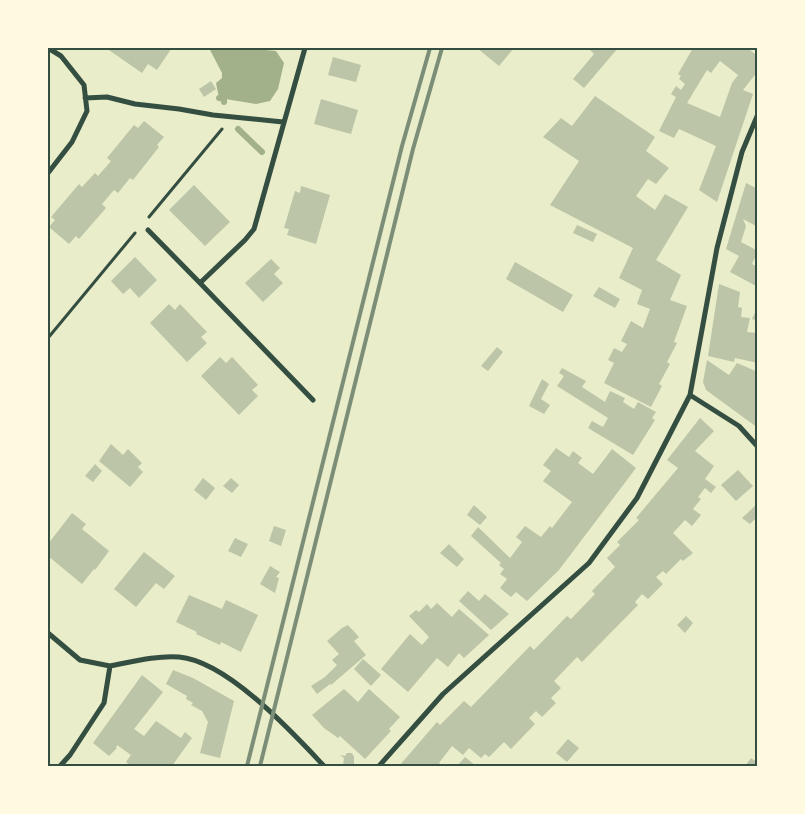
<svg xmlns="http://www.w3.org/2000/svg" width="805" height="814" font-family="Inter,sans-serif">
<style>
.water{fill:#a3b18a}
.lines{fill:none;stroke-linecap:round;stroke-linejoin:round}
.stream{stroke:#a3b18a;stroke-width:6}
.building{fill:#bcc5a7;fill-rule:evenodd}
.path{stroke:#344e41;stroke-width:3}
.minor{stroke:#344e41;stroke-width:5}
.rail{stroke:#7c8e77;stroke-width:4}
.neatline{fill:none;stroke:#344e41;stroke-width:2}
</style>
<rect width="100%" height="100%" fill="#e9edc9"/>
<!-- water -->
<path class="water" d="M209 48H243L276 51 284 63 278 89 270 101 256 104 219 98 216 83 222 78V73Z"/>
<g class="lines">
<!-- stream -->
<path class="stream" d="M219 98 224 99V102
M238 129 262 152"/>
</g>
<!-- building -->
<path class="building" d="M106 48H169L171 49 157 70 148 64 142 73Z
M477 48H514L499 66Z
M590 48H618L584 88 573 79 594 54 589 49Z
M693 48H747L758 56V71L743 90 753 94 717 202 699 190 716 146 679 129 674 138 659 131 676 97 671 94 676 86 681 90 685 84 679 79 681 76 678 74ZM720 61 738 75 732 83 720 117 687 103 707 70 711 73Z
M333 57 361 65 356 82 328 75Z
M211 81 216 89 204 97 199 89Z
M595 96 655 137 646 151 669 168 656 184 648 179 636 196 655 210 665 194 688 207 656 260 681 275 670 300 687 306 674 342 677 343 667 362 670 364 659 384 662 386 651 407 604 383 614 363 608 360 614 348 622 352 627 344 621 341 631 321 643 328 650 309 637 304 642 290 619 278 633 248 550 205 579 161 543 137 561 118 572 126Z
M321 99 358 110 351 134 314 124Z
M144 121 164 137 157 145 159 147 133 180 130 178 118 193 114 190 102 204 106 208 79 239 76 236 69 244 49 227 55 220 51 217 79 184 82 187 95 173 98 176 111 161 107 158 134 125 138 128Z
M746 183 758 189V227L743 219 746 226 741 242 758 251 752 264 758 267V287L730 272 739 256 726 249Z
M194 185 230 222 205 246 169 210Z
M301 186 330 195 316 244 287 235 289 229 284 228 295 191 300 193Z
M577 225 597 234 593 242 573 233Z
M135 257 157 280 139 298 130 288 123 294 111 281Z
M271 259 280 268 274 274 283 283 263 302 245 283Z
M515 262 573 295 563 312 506 279Z
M719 284 740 292 738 307 742 308 741 317 750 318 747 332 758 333V363L735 358 734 362 708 356Z
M599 287 620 299 615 308 593 296Z
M169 304 175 310 180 304 207 332 201 337 207 343 187 362 150 323Z
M758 306V321L752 319Z
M497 347 503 352 488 371 481 366Z
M220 357 226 363 232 357 258 385 252 390 258 396 239 415 201 376Z
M707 360 729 375 737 363 758 372V428L706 390 703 382Z
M562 368 586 381 582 387 605 402 610 391 625 398 623 402 634 409 638 402 656 412 652 418 655 420 633 455 588 428 592 421 603 427 608 418 557 386 564 376 559 373Z
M542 379 549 384 541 399 550 405 544 414 529 406Z
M700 418 714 431 695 451 714 466 705 479 716 487 711 493 705 488 698 497 701 499 693 509 701 515 692 526 685 520 673 533 693 553 683 561 681 559 666 574 663 571 656 577 663 584 648 599 642 594 635 602 638 605 582 662 577 657 554 681 561 688 551 698 556 703 542 717 536 711 529 718 535 724 511 749 504 742 489 757 485 754 481 758 469 748 463 755 452 746 439 763 443 766H399L437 722 440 725 464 701 471 707 530 646 534 650 567 616 571 619 595 594 592 591 615 567 607 558 620 545 617 542 639 520 636 518 678 468 667 460Z
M111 444 123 455 128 449 142 463 138 467 143 472 130 487 99 461Z
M556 448 569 457 573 451 582 458 578 463 593 474 612 449 636 468 559 570 527 601 516 592 511 597 500 588 507 579 500 574 504 569 499 565 501 563 471 536 478 527 510 558 522 542 516 537 525 526 541 537 550 526 552 528 572 502 543 481 551 471 543 465Z
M95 464 102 471 93 482 85 476Z
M738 470 753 486 736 501 721 485Z
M203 478 215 488 206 500 194 490Z
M231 478 239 485 232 493 223 486Z
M758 503V519L756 518 750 524 742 518Z
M474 505 487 517 480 525 467 515Z
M72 513 86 524 82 529 109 551 95 570 94 569 82 584 48 556V544Z
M274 526 286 530 281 546 269 541Z
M235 538 248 544 241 557 228 551Z
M449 544 464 559 457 567 440 553Z
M144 552 175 576 164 589 156 583 136 607 114 589Z
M270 566 280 572 276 577 279 578 275 593 260 584Z
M468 591 479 601 485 594 509 614 491 630 459 601Z
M189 595 222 609 226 600 258 615 241 652 221 642 220 645 196 634 197 632 176 622Z
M437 603 452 617 459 609 489 635 464 658 459 653 448 667 437 658 408 692 381 669 410 634 422 645 429 637 409 616 416 610 419 612 427 604 431 609Z
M686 616 693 623 685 633 677 625Z
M348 625 359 637 354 641 366 655 331 685 330 684 317 694 311 686 325 677 337 665 332 660 339 654 327 641 342 628Z
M363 659 381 675 371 686 354 669Z
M173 670 193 678 234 701 220 758 200 753 208 722 202 711 191 705 193 703 186 699 187 696 166 684Z
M142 675 163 692 134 729 144 736 156 721 181 738 185 732 192 738 172 766H132L126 762 131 755 117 745 116 748H117L109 756 93 743Z
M344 689 358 702 369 689 400 717 389 729 391 731 365 759 340 736 338 738 324 728 312 715Z
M568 739 579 748 567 762 556 753Z
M347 753H352L354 757V766H343L344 758 340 755 345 756Z
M465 757 476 766H457Z
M751 758 758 763V766H745Z"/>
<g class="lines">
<!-- path -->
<path class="path" d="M149 217 222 129
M48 338 135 233"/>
<!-- minor -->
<path class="minor" d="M48 48 61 56 84 85 87 111 72 142 48 173
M85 98 107 97 135 104 179 109 213 115 283 122
M148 230 200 283 245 240 254 229 305 48
M200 283 313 400
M690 395 739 426 758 447
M48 633 80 660 110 666
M60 766 70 755 104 703 110 666C131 662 158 655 179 657 227 661 292 732 324 766
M379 766 443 694 589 563 637 498 690 395 717 248 742 152 758 114"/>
<!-- rail -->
<path class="rail" d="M247 766 402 146 430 48
M260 766 376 299 413 149 442 48"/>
</g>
<!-- border -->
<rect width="805" height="814" fill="none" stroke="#fefae0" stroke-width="98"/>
<rect x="49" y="49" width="707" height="716" class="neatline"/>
</svg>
